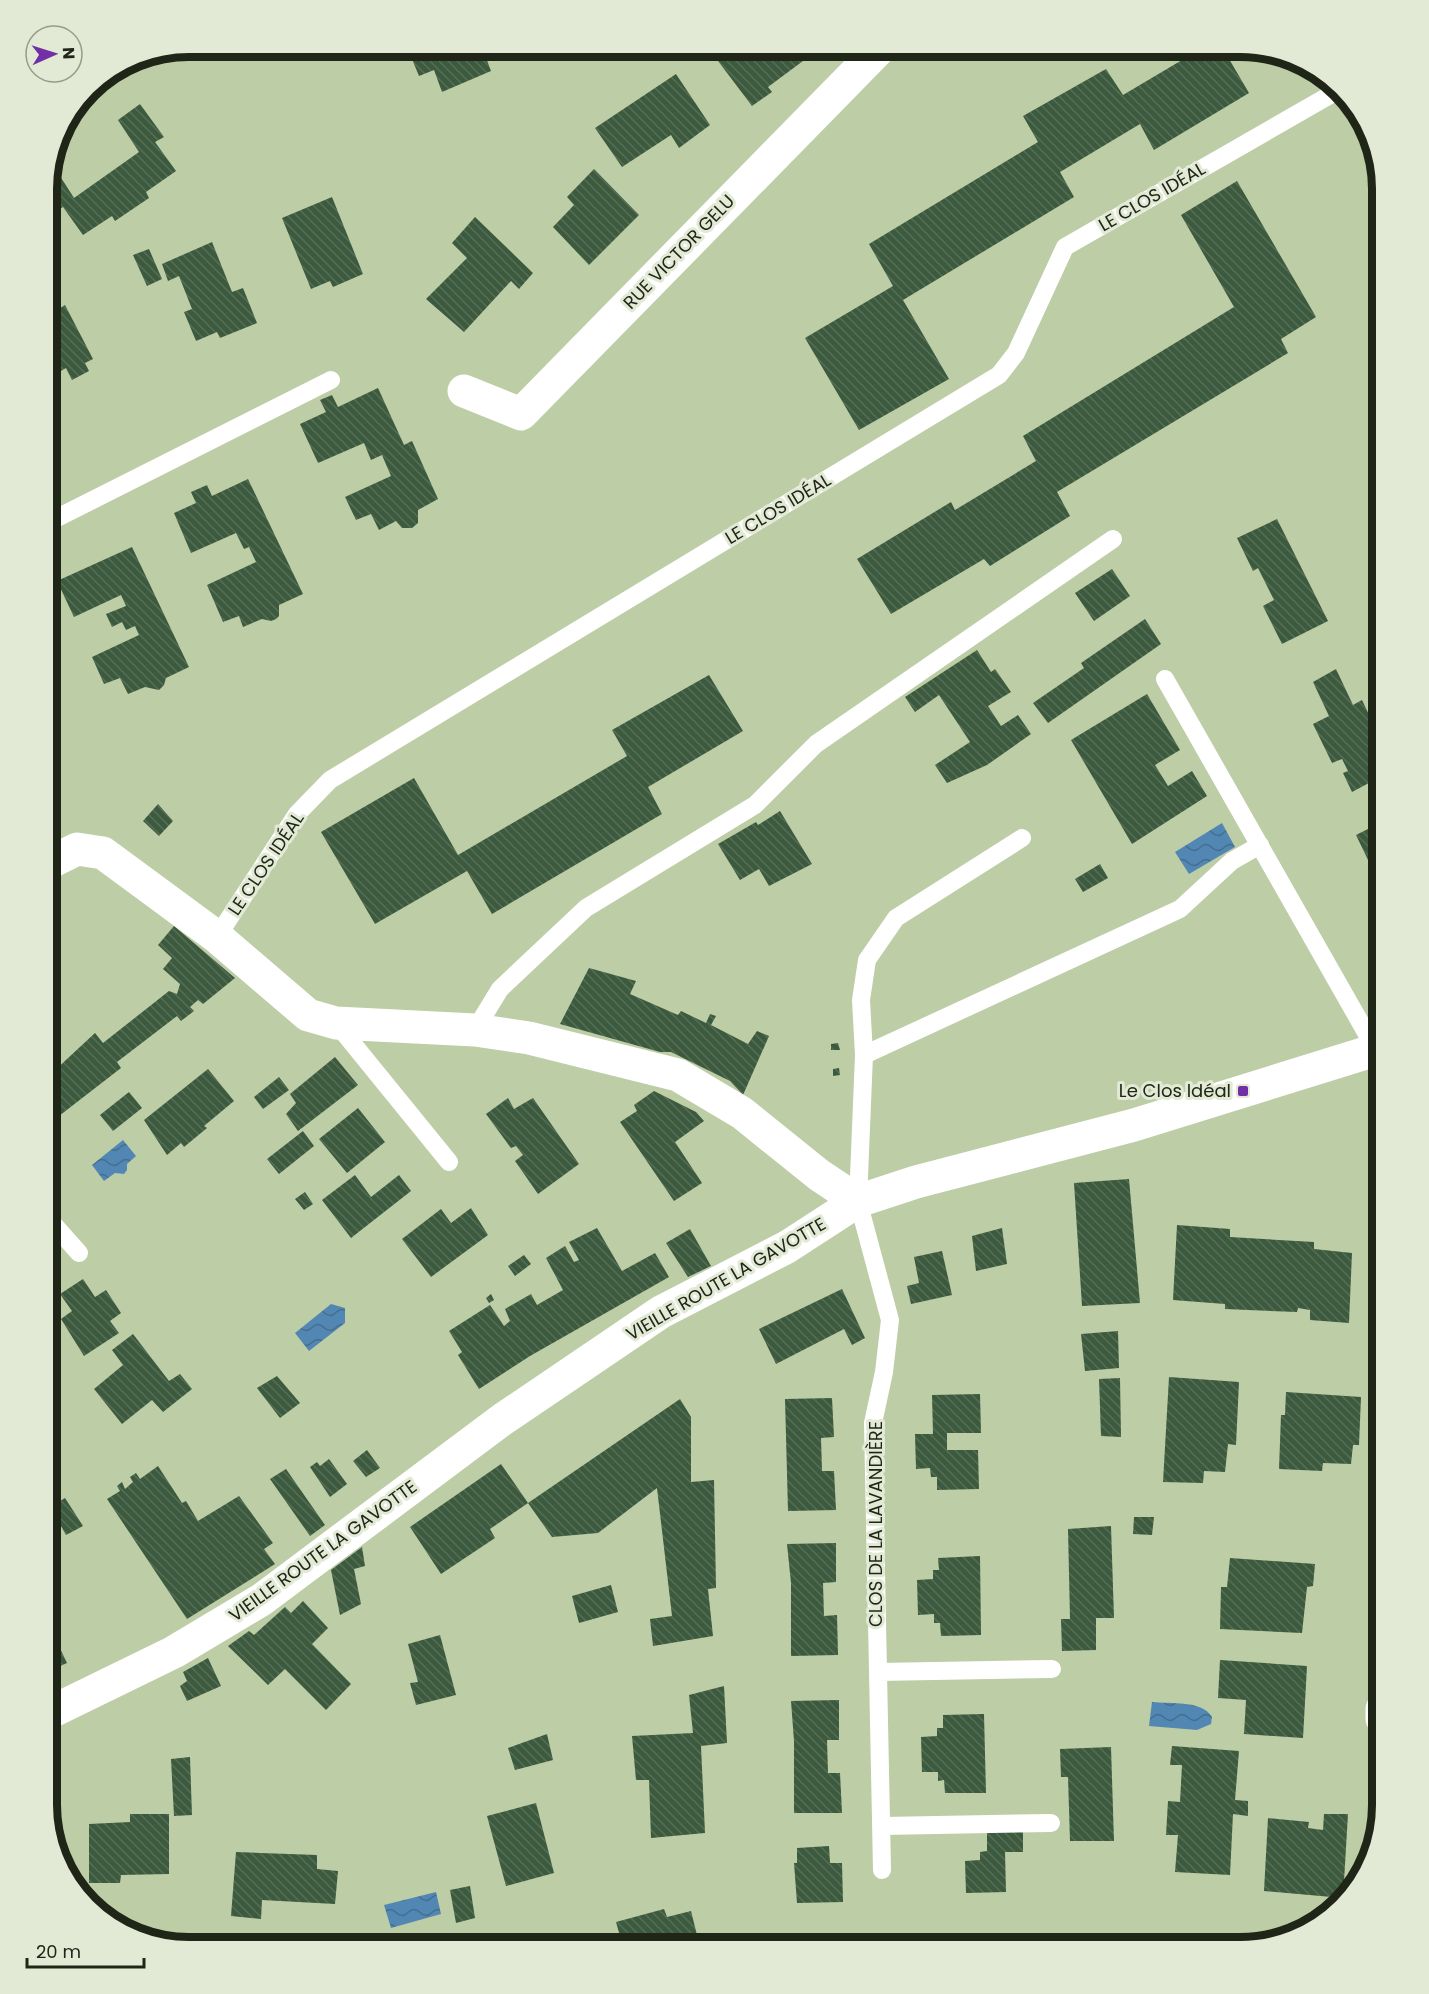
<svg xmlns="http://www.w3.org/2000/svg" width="1429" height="1994" font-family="Poppins,sans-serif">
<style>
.water{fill:url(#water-waves)}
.building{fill:url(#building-back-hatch)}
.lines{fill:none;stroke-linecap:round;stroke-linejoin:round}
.service{stroke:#fff;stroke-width:18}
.minor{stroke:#fff;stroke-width:33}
.tertiary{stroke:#fff;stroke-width:33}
.poi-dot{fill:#7130a5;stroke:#e2ead6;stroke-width:2}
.labels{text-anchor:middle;stroke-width:6;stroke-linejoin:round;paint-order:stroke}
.street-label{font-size:18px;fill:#202617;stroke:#e2ead6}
.poi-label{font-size:18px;fill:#202617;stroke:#e2ead6;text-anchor:end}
.rim{fill:none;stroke:#202617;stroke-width:8}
</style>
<defs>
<pattern id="water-waves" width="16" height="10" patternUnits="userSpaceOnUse" patternTransform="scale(1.5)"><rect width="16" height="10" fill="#5287b4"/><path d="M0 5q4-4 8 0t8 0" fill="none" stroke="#446e91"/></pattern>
<pattern id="building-back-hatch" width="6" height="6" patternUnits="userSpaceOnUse" patternTransform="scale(1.5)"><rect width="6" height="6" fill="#3c5a3e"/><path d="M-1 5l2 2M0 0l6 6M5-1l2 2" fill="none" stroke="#566e57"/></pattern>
</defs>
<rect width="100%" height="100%" fill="#bdcda5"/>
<!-- water -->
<path class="water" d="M1222 823 1235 847 1189 874 1175 852Z
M123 1140 136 1156 127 1164V1170L124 1174 115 1173 104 1181 92 1165Z
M331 1304 345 1308V1323L309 1351 295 1333Z
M1152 1702C1171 1704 1202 1700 1212 1717L1211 1724 1197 1730 1149 1726Z
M436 1892 441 1914 391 1928 384 1905Z"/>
<!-- building -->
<path class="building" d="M407 47H482L491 71 442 92 434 70 419 76Z
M733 47H805L811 55 768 87 772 92 752 106 718 61 735 50Z
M1204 47H1222L1249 93 1154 150 1140 124 1060 172 1074 197 903 300 949 379 859 430 805 338 893 286 869 244 1038 142 1023 116 1106 69 1123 95Z
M676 74 710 125 679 148 671 135 622 167 595 128Z
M140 104 164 137 155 142 176 171 146 192 149 198 115 221 112 216 83 235 63 207 55 212 47 200 50 167 53 165 74 198 139 152 118 120Z
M1357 111 1363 117 1372 153 1350 115Z
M594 169 639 215 589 265 553 227 574 205 567 197Z
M1237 181 1316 317 1281 339 1288 353 1057 492 1070 516 990 566 984 559 891 614 857 559 951 502 955 510 1036 461 1023 436 1234 307 1181 215Z
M332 197 363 274 333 287 330 281 311 289 282 218Z
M475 217 533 273 519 289 511 281 464 332 426 299 467 258 452 243Z
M212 242 232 292 243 288 257 323 220 338 217 332 196 341 184 312 192 309 179 276 168 281 162 264Z
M149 249 162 279 147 286 133 255Z
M65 305 93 359 85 363 89 371 72 380 66 368 47 379V316Z
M378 388 404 445 412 441 438 499 418 510V523L412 528H402L396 521 379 530 371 514 356 520 345 497 391 476 382 455 371 460 364 443 318 463 300 424 326 412 320 400 332 395 338 407Z
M248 479 303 594 279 605V616L276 619 271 621 262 619 243 627 239 616 223 622 207 585 256 562 249 547 244 549 236 533 191 553 174 513 196 503 191 492 207 485 212 496Z
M1277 519 1328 621 1282 644 1263 606 1274 600 1258 568 1253 571 1237 538Z
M132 547 189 667 166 678 164 685 159 690 145 687 128 694 120 678 104 684 92 657 139 635 135 626 126 630 122 622 112 627 106 614 126 606 121 595 74 617 57 581Z
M1112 569 1130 596 1094 621 1075 593Z
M1145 619 1161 644 1048 723 1033 703 1084 668 1081 663Z
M977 650 991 672 995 669 1011 692 988 706 1001 726 1018 715 1031 734 987 765 947 783 935 765 970 742 939 695 915 712 905 697Z
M1336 669 1353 705 1362 700 1382 742V776L1352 792 1343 773 1348 771 1342 759 1332 763 1313 724 1329 716 1313 682Z
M709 675 743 731 648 787 662 814 492 914 467 871 375 924 321 832 414 778 458 855 627 756 612 730Z
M1147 694 1180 750 1155 765 1168 786 1192 771 1207 796 1132 844 1071 740Z
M158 804 173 821 159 836 143 821Z
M780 811 812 864 769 886 759 869 740 880 718 844 756 822 758 825Z
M1382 822V889L1356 835Z
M1100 864 1108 878 1083 892 1075 879Z
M174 926 235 978 203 1004 198 1000 190 1007 194 1011 181 1021 177 1016 117 1062 121 1068 59 1116 55 1109 47 1116V1078L67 1059 95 1033 103 1043 169 991 177 994 180 984 163 969 172 958 158 945Z
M589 968 636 981 630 994 678 1015 681 1011 706 1023 710 1014 716 1016 711 1025 748 1044 757 1031 769 1036 743 1095 730 1081 671 1052H660L560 1024Z
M838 1043 840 1050H831V1044Z
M335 1057 358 1085 298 1131 286 1114 296 1103 290 1094Z
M839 1068 840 1075 833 1076V1069Z
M208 1069 234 1101 204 1126 207 1128 184 1147 181 1143 167 1155 144 1120Z
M279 1077 289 1090 263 1109 254 1097Z
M654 1091 696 1112 704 1121 675 1142 702 1183 674 1201 620 1122 637 1111 634 1105Z
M129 1092 142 1108 113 1131 100 1115Z
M508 1098 514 1109 533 1098 579 1164 538 1194 515 1161 523 1155 516 1146 511 1148 486 1114Z
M358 1108 385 1142 347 1173 319 1139Z
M303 1131 314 1146 279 1174 267 1159Z
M355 1175 371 1197 399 1175 411 1191 351 1238 322 1200Z
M1129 1179 1140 1303 1082 1306 1074 1183Z
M305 1192 313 1204 304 1210 295 1199Z
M471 1208 488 1235 431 1277 402 1239 441 1209 451 1223Z
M1177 1225 1230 1229V1237L1314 1242V1249L1352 1253 1349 1323 1310 1320V1310L1298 1308 1297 1312 1225 1309V1304L1173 1300Z
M597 1228 622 1271 655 1253 669 1277 530 1356 479 1389 458 1355 462 1352 449 1331 490 1305 504 1326 510 1321 505 1309 531 1294 537 1305 563 1290 546 1258 565 1246 574 1262 579 1260 569 1242Z
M1002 1228 1007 1264 976 1271 972 1236Z
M690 1229 711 1266 688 1277 666 1243Z
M47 1234 59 1248 47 1259Z
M1368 1239 1382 1240V1260L1368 1259Z
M942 1251 952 1295 911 1304 907 1286 919 1283 914 1257Z
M524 1255 531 1264 515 1276 508 1266Z
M83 1279 95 1297 106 1290 121 1313 110 1321 119 1333 84 1356 61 1319 72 1311 60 1294Z
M842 1289 865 1338 852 1345 844 1329 776 1364 759 1329Z
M491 1294 494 1300 489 1303 486 1298Z
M1118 1331 1119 1368 1085 1371 1081 1334Z
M133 1334 169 1381 180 1374 192 1389 163 1412 152 1400 122 1424 94 1389 123 1365 112 1350Z
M277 1376 300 1403 280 1418 257 1388Z
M1169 1377 1239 1382 1236 1445 1228 1444 1225 1472 1204 1471 1203 1483 1163 1482Z
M1120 1378 1121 1437 1101 1436 1099 1379Z
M1286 1392 1361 1397 1359 1445H1353L1351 1464 1323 1463 1322 1471 1279 1469 1281 1415H1285Z
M980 1394 981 1433H947V1450H978L979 1489 937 1490V1477H931L930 1468 916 1469 915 1434H933L932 1395Z
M832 1398 834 1437 821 1438 822 1471H834L836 1510 788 1511 785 1399Z
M680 1399 691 1417V1482L714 1480 716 1588 708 1589 713 1636 653 1646 650 1619 672 1616 657 1488 598 1533 552 1537 528 1503 490 1529 495 1538 441 1574 410 1527 501 1464 528 1503Z
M367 1450 380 1468 366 1477 353 1461Z
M329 1459 347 1484 330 1497 310 1467 317 1462 320 1466Z
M158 1466 182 1503 186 1501 198 1521 239 1496 273 1543 264 1549 275 1564 187 1619 107 1499 120 1491 117 1486 122 1482 125 1489 133 1482 130 1477 136 1473 140 1479Z
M286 1469 325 1525 310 1536 270 1479Z
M55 1498 57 1503 65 1498 83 1526 66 1535 48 1503Z
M1134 1517H1154L1152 1535 1133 1534Z
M47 1526 57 1545 47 1551Z
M1111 1526 1114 1618H1096V1650L1062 1651 1061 1619H1070L1068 1529Z
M836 1543V1582L823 1583 824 1616 837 1615 838 1655 791 1656V1583L787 1544Z
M362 1547 365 1566 354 1569 361 1604 340 1615 331 1570Z
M980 1556 981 1635 941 1636 940 1623H934V1614L918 1615 917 1580 933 1579V1570H939L938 1558Z
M1230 1558 1315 1564 1313 1586 1307 1587 1302 1633 1220 1629 1221 1587H1227Z
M47 1572 52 1581 47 1584Z
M611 1585 618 1612 579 1623 572 1596Z
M303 1601 328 1628 312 1644 351 1684 326 1710 285 1669 268 1685 228 1646 249 1631 254 1635 285 1607 291 1613Z
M47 1621 67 1663 49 1671 47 1667Z
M440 1635 456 1695 416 1705 410 1683 418 1682 408 1644Z
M208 1658 221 1686 187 1701 180 1686 187 1681 183 1672Z
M1220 1660 1307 1666 1303 1738 1244 1734 1246 1700 1218 1698Z
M724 1686 727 1743 701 1746 705 1833 651 1838 649 1780H636L632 1736 693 1733 689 1695Z
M839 1700V1740H827L828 1773H840L842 1813H794V1741L791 1701Z
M984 1714 986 1793H945L944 1780 938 1781V1772H922L921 1737 937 1736V1728H943V1715Z
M547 1734 553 1760 515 1770 508 1748Z
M1172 1746 1239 1751 1235 1800 1248 1801V1816L1233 1814 1230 1875 1175 1872 1178 1835H1166L1168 1801 1180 1802 1182 1765H1170Z
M1111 1747 1114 1841H1070L1068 1777H1061L1060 1749Z
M190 1757 192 1815 174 1816 171 1759Z
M536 1803 554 1873 506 1886 487 1816Z
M130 1814H169V1874L121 1875 120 1883H89V1824L130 1822Z
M1324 1814H1348L1343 1898 1264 1891 1268 1818 1309 1822 1308 1828 1323 1830Z
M1023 1830V1852H1005L1006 1892 966 1893 965 1861 980 1860V1852L987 1851V1831Z
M829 1846 830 1863H842L843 1902 797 1903 794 1863H797V1848Z
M236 1852 317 1855V1869L338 1871 335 1904 262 1900 261 1919 231 1916Z
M470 1886 475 1918 456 1923 450 1890Z
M664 1909 667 1917 691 1911 700 1947H623L616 1922Z"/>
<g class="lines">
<!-- service -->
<path class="service" d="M47 523 331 380
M1165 679 1376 1050
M217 937 297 814 330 780 999 375 1016 353 1065 247 1337 91
M336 1023 449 1162
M475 1030 500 989 586 908 755 805 816 744 1113 539
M864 1055 1180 909 1232 861 1260 845
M47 1217 79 1253
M878 1672 1052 1669
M47 1783 48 1813
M882 1826 1051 1823
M882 1870 873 1423 884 1372 890 1320 858 1201 864 1055 861 1000 867 960 896 918 1022 838"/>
<!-- minor -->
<path class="minor" d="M464 391 521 414 881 47
M47 864 77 849 103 853 217 937 308 1015 336 1023 475 1030 529 1038 678 1075 742 1113 819 1175 858 1201
M1382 1719V1709"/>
<!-- tertiary -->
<path class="tertiary" d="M47 1714 174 1652 261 1600 503 1419 661 1312 787 1247 858 1201 916 1182 1134 1125 1382 1048"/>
</g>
<!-- markers -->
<rect class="poi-dot" x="1237" y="1085" width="12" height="12" rx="3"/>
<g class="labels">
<!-- street labels -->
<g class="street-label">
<text transform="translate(1152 197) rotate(-30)" y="6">LE CLOS IDÉAL</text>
<text transform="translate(679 252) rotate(-46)" y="6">RUE VICTOR GELU</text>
<text transform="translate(778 509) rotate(-31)" y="6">LE CLOS IDÉAL</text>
<text transform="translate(266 864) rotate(-56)" y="6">LE CLOS IDÉAL</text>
<text transform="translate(726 1279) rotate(-30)" y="6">VIEILLE ROUTE LA GAVOTTE</text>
<text transform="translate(876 1524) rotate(-90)" y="6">CLOS DE LA LAVANDIÈRE</text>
<text transform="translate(323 1551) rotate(-36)" y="6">VIEILLE ROUTE LA GAVOTTE</text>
</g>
<!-- poi labels -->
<g class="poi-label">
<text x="1231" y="1097">Le Clos Idéal</text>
</g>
</g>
<!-- crop -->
<path d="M0 0H1429V1994H0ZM189 57H1240A132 132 0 0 1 1372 189V1805A132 132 0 0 1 1240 1937H189A132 132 0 0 1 57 1805V189A132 132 0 0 1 189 57Z" fill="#e2ead6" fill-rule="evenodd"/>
<path class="rim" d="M189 57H1240A132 132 0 0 1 1372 189V1805A132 132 0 0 1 1240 1937H189A132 132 0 0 1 57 1805V189A132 132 0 0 1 189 57Z"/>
<!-- north arrow -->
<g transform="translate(54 54) rotate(87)"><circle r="28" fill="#e2ead6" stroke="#949c8a" stroke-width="1.5"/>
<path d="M0-4.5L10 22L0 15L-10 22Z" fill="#7130a5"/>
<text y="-9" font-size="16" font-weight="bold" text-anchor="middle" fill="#202617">N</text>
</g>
<!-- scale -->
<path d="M27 1958v9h117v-9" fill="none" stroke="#202617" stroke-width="3"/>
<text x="36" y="1958" font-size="18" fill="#202617" stroke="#e2ead6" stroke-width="4.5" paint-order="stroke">20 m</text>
</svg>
